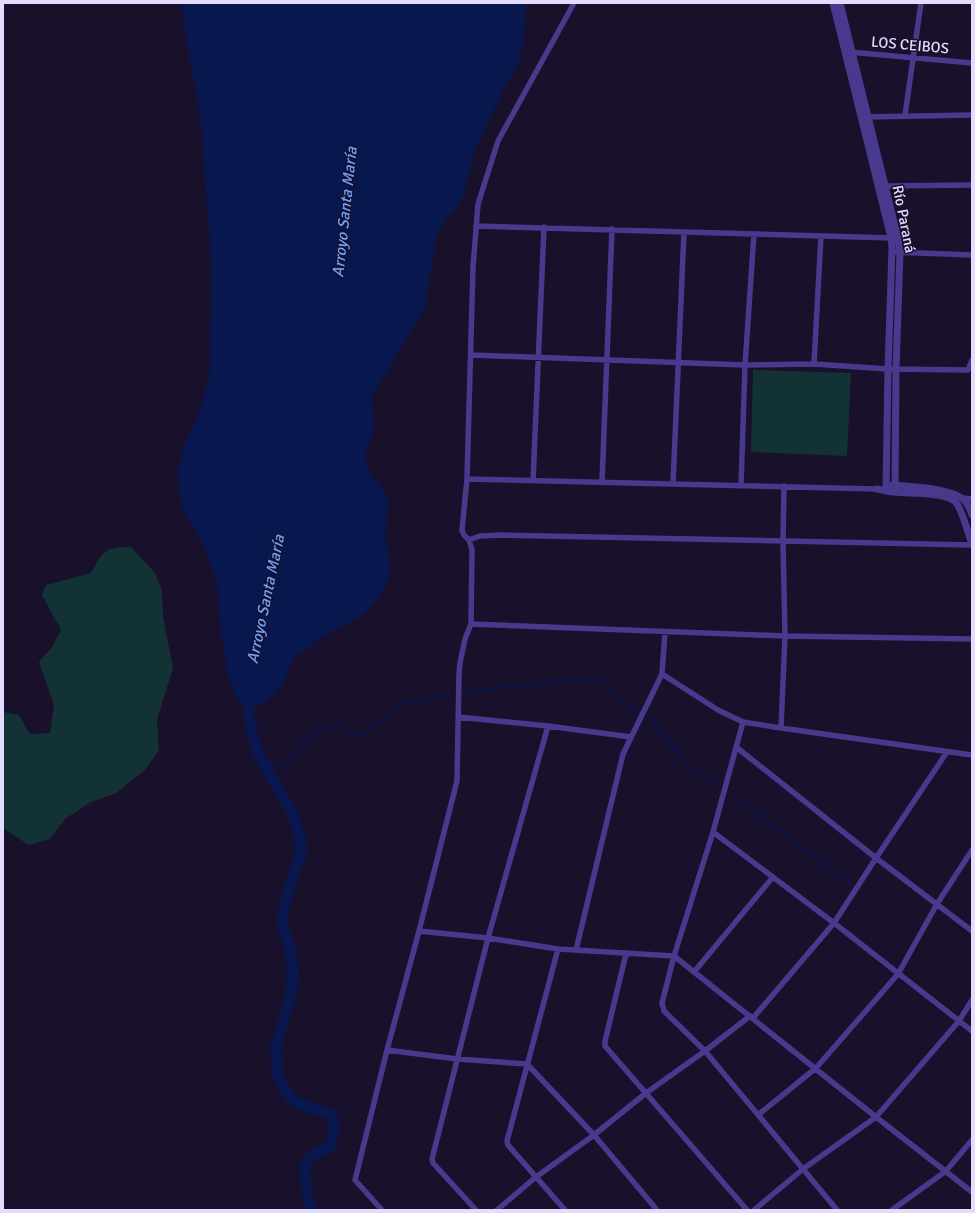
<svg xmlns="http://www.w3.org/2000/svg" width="975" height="1213" font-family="Signika,sans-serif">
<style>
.green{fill:#133236}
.water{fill:#08174d}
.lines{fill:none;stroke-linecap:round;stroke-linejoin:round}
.stream{stroke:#08174d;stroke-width:2}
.river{stroke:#08174d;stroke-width:11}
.minor{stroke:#49398d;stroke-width:5.5}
.tertiary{stroke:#49398d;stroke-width:7}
.labels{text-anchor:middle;stroke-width:3;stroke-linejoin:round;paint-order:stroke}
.street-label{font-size:15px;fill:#e5dbff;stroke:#19102c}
.water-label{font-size:16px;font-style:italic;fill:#69a3ff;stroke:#19102c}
</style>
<rect width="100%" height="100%" fill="#19102c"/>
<!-- green -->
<path class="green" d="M753 370 851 373 847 456 751 452Z
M131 547 155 573 162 590 163 617 173 668 157 720 159 750 145 770 116 793 91 802 65 819 50 839 29 845 3 828V712L19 715 30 734 50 733 54 705 39 662 52 647 61 630 42 595 46 585 91 573C104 550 103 548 131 547Z"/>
<!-- water -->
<path class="water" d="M181 3H526L524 39 518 64 505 86 474 153 465 191 459 206 447 218 437 233 425 308 371 398 375 417 372 436 364 460 371 475 382 486 389 503 385 535 390 563 387 583 378 600 360 617 333 630 293 659 283 684 267 702 249 708 238 701 228 679 220 626 217 583 205 547 182 509 177 478 183 448 199 413 210 372 211 256 200 112 188 50Z"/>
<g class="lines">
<!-- stream -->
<path class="stream" d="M465 692 601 677 624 706 639 713
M648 716 683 759 711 785
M265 764C271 764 278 765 284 763 292 760 298 749 304 743 310 737 320 728 329 725 341 720 346 738 363 735L397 706 405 702 437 699 450 694
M734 795 850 885"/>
<!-- river -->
<path class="river" d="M249 693V718L254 740 259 755 293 814 301 841V852L292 878 282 915 283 926 291 954 293 975 290 998 276 1046V1057L278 1077 288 1096 299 1104 331 1114C337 1122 333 1135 331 1145 325 1149 317 1152 312 1156 298 1166 309 1196 311 1210"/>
<!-- minor -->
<path class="minor" d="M849 52 972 63
M905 115 921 3
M864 117 972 115
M882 186 972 185
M476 226 893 238
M892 252 972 255
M471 355 745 365 814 364 888 369 968 370 972 360
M814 364 821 236
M467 479 877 489
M533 481 544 227
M602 482 612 229
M673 484 684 232
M741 486 745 365 754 234
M962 498 972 499
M469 540 480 536 500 535 972 545
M471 624 785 636 972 639
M662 674 718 710 743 722 781 728 972 755
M458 717 548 726 631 737
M743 722 713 832 674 956 662 1003 664 1011 705 1051 837 1210
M781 728 785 636 783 542 784 486
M736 747 876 858 972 931
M713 832 834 923 972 1031
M419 931 488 938 558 949 674 956 876 1117 972 1192
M558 949 507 1141 508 1145 565 1210
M576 950 623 754 662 674 665 632
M626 954 605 1041V1046L747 1210
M694 972 773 877
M753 1018 834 923 876 858 947 752
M387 1050 457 1059 527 1064 594 1135 657 1210
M758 1115 816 1068 898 974 937 904 972 850
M382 1210 355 1180 387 1050 419 931 457 781 459 674 460 663 465 639 471 624 472 550 469 540 464 535 462 530 467 479 473 267 478 204 498 141 574 3
M476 1210 433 1163 432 1159 488 938 548 726
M497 1210 536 1177 594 1135 646 1093 705 1051 750 1016
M754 1210 803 1169 876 1117 959 1021 972 1000
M892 1210 946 1171 972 1140"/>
<!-- tertiary -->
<path class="tertiary" d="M833 3 891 238 892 248 888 369 886 491
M840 3 898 238 900 253 896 369 895 492
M890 486 894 485C911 487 950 488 963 499 968 503 970 509 972 515
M877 489C883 490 889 492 895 492 910 494 948 491 957 504 963 513 968 533 972 544"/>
</g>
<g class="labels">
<!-- street labels -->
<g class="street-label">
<text transform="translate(910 45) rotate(5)" y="5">LOS CEIBOS</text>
<text transform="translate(904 219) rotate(79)" y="5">Río Paraná</text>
</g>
<!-- water labels -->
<g class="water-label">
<text transform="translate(344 212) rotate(-84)" y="6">Arroyo Santa María</text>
<text transform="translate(265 599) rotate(-78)" y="6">Arroyo Santa María</text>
</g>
</g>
<!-- border -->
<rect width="975" height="1213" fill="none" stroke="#e5dbff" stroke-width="8"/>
</svg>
